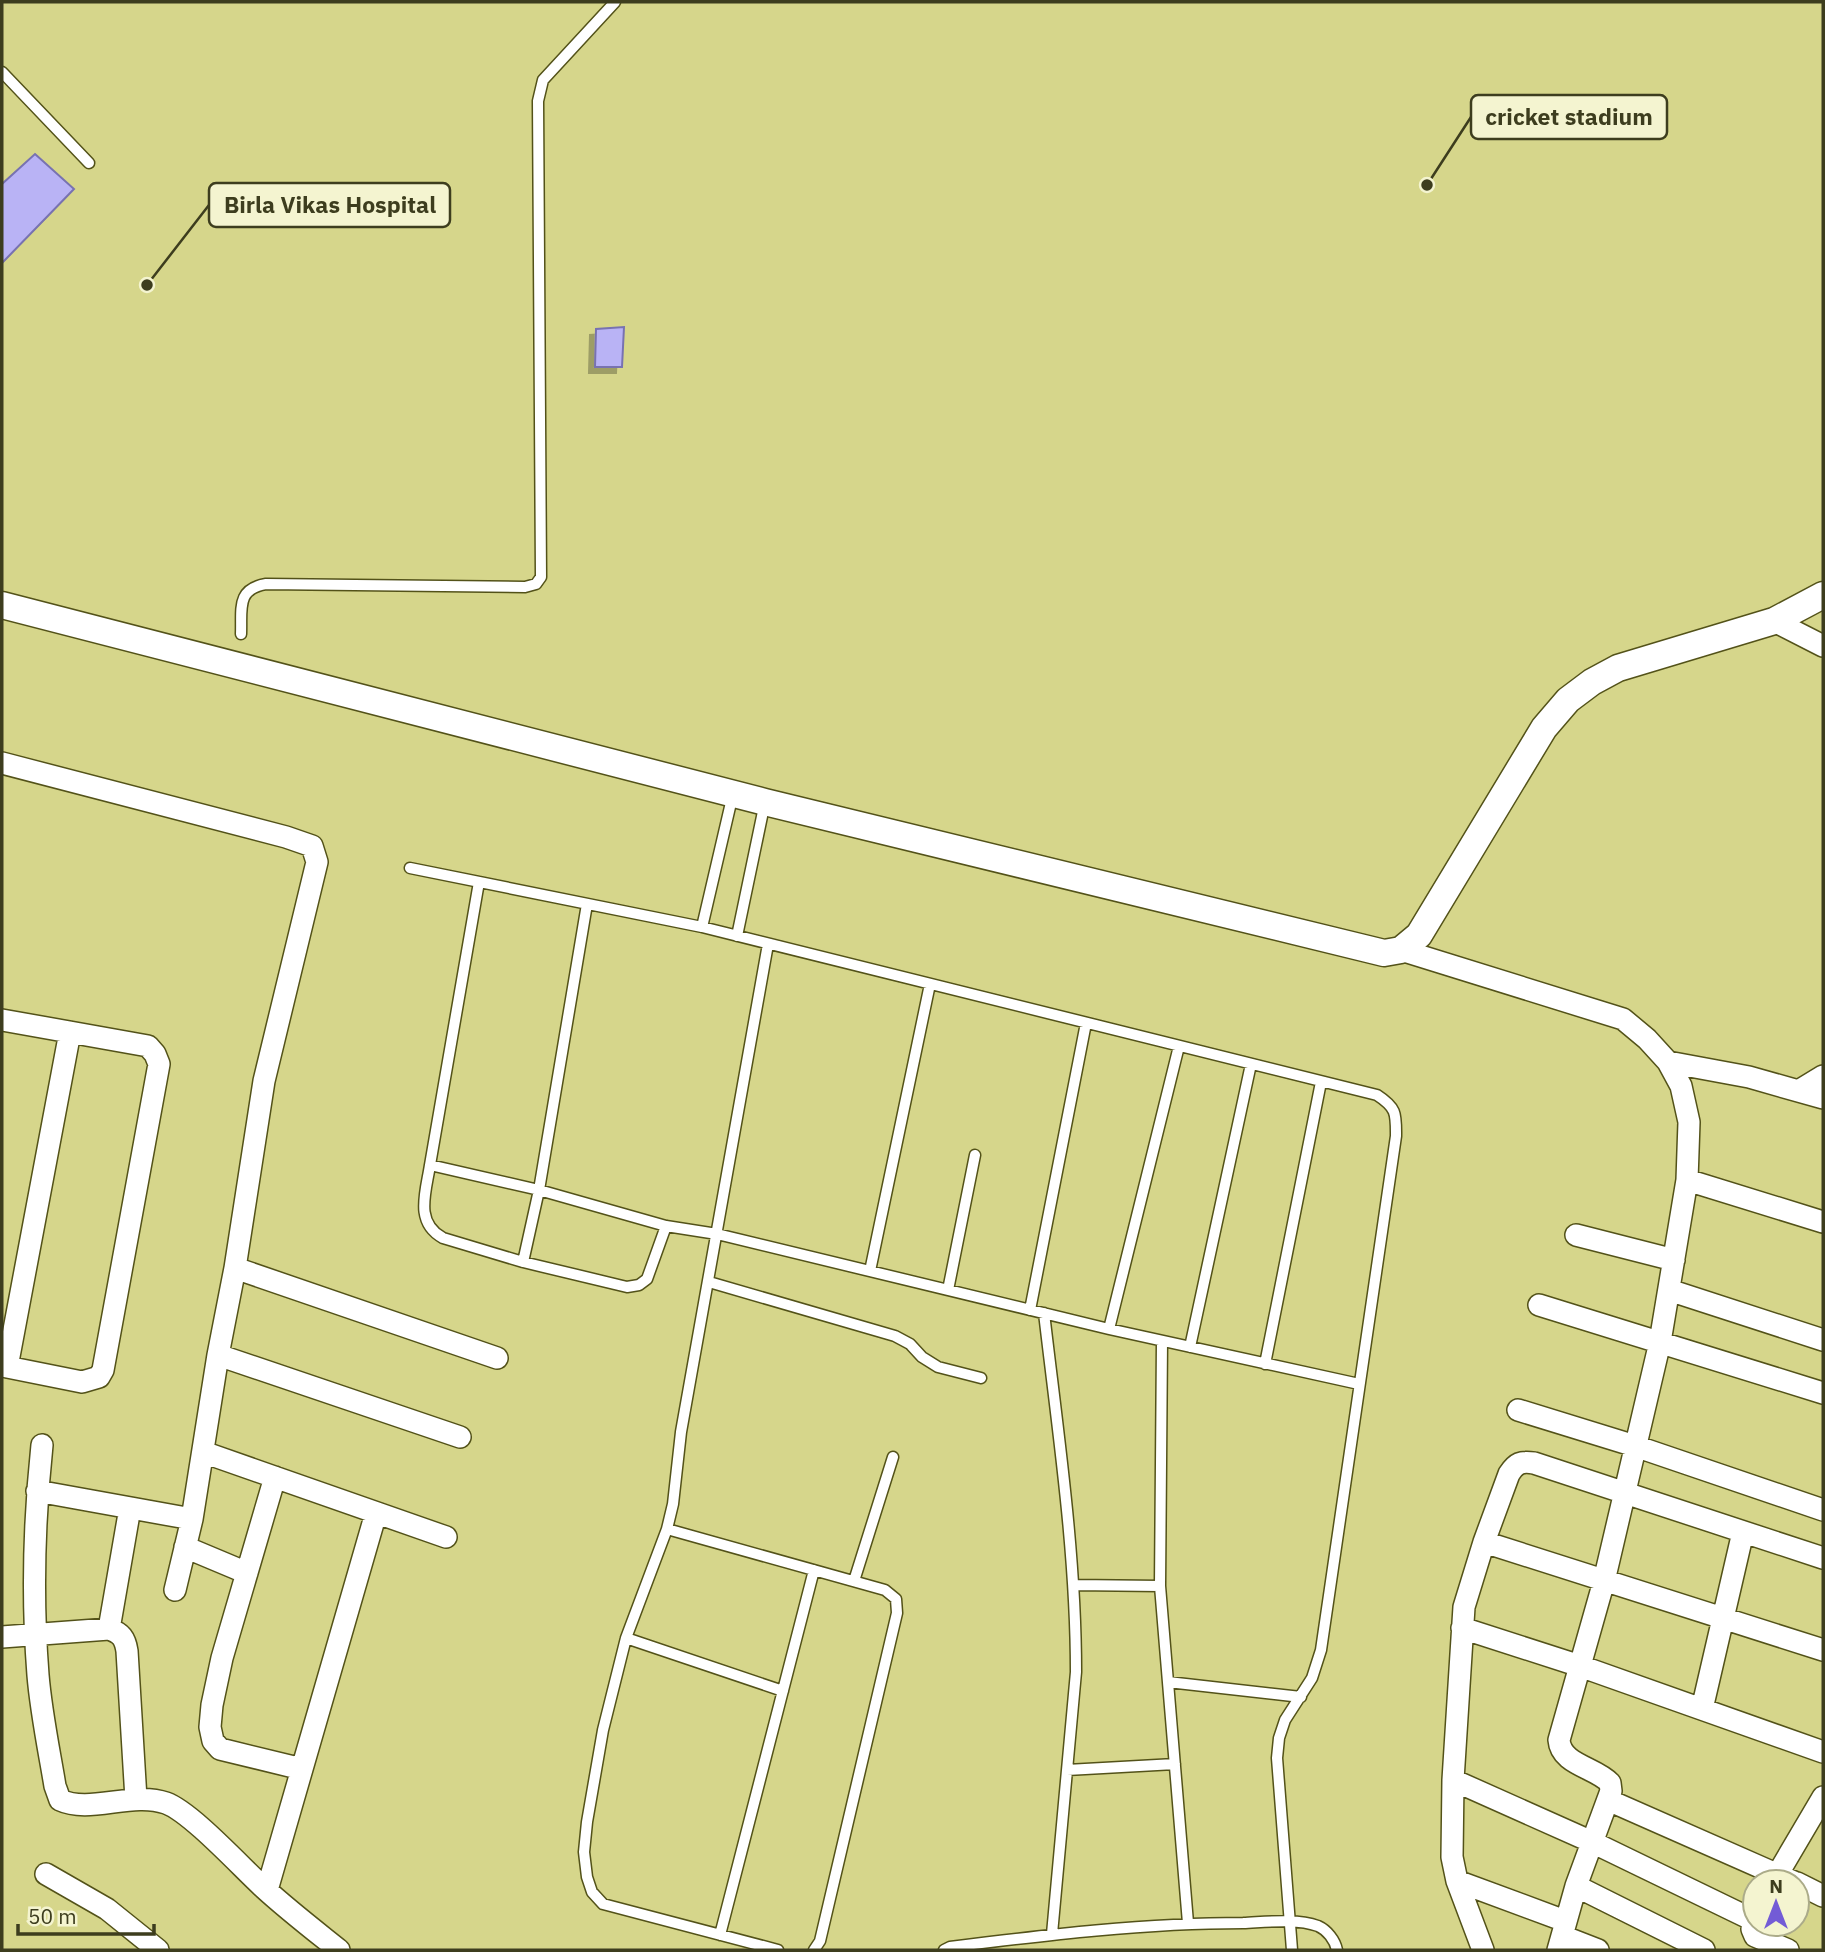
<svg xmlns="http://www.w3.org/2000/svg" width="1825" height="1952" font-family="'IBM Plex Sans',sans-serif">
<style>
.building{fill:#b9b3f5;stroke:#7872b1;stroke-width:2;filter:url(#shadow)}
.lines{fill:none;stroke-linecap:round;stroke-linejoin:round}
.service-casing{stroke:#535219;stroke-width:13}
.minor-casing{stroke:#535219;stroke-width:24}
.tertiary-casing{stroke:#535219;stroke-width:29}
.service{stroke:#fff;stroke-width:10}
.minor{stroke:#fff;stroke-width:21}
.tertiary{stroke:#fff;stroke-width:26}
.leader{fill:none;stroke:#3d3d1e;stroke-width:2.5}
.callout-dot{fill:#3d3d1e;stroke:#f4f4d0;stroke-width:2.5}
.callout{fill:#f4f4d0;stroke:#3d3d1e;stroke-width:2.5}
.callout-label{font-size:23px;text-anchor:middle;font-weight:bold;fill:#3d3d1e}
</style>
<defs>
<filter id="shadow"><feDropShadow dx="-6" dy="6" stdDeviation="0" flood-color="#0004"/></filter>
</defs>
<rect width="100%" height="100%" fill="#d6d68b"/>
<!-- building -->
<path class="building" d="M35 154 74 189 2 263V184Z
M624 327 622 367H595L596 329Z"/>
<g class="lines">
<!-- service casing -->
<g class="service-casing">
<path id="service" d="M2 72 89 163
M241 634C242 609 236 589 266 584L525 587 536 584 541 577 538 101 543 80 615 2
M410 868 702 927 1377 1095C1397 1108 1396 1114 1396 1136L1321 1650 1312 1678 1285 1720 1279 1738 1277 1758 1292 1950
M479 882 430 1165C426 1192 414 1222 443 1238L523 1262 627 1287 639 1285 647 1279 666 1226
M702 927 733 794
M737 936 765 802
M768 944 681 1432 673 1504 667 1529 626 1638 603 1730 587 1822 584 1852 587 1877 592 1892 603 1904 778 1950
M430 1165 539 1190 666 1226 717 1234 1109 1329 1359 1384
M523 1262 539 1190 587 904
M870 1271 930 984
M709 1282 895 1336 910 1344 922 1357 938 1367 981 1378
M948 1290 975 1155
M1030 1310 1086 1023
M1044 1313C1058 1433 1076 1552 1076 1672L1052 1934
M1109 1329 1179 1046
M1162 1341 1160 1586 1188 1923
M1190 1347 1251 1064
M1265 1364 1321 1082
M667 1529 885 1590 896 1599 897 1613 820 1941 814 1950
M854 1581 893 1457
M1074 1585 1160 1586
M626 1638 783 1691
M1168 1682 1301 1697
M1067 1770 1175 1764
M720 1935 814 1570
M944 1950 950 1947C1047 1935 1145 1923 1243 1923 1266 1922 1296 1918 1318 1926 1327 1930 1335 1940 1337 1950"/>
</g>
<!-- minor casing -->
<g class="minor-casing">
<path id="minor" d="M1774 621 1823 646
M2 763 286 837 312 846 317 862 264 1081 235 1268 218 1355 192 1519 175 1590
M1401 950 1623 1019 1647 1039 1668 1062 1681 1086 1689 1122 1687 1180 1660 1342 1604 1581 1559 1740C1561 1765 1595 1767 1610 1783L1611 1791 1576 1886 1558 1950
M2 1020 148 1046 155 1054 159 1064 103 1370 99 1377 82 1382 2 1366
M1668 1062 1749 1077 1823 1098
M1800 1090 1823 1076
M1687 1180 1823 1222
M1576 1235 1674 1260
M235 1268 497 1358
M1669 1290 1823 1340
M1539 1305 1823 1393
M218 1355 460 1437
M7 1367 70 1032
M1518 1410 1635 1446 1823 1510
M42 1445C34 1521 32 1599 38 1675 41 1712 49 1750 55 1786L60 1800C90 1814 132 1791 166 1803 191 1812 242 1868 264 1888 288 1910 314 1930 339 1950
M203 1452 446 1537
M275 1477 222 1658 212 1705 210 1727 213 1741 220 1749 302 1769
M37 1491 192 1519
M1484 1542 1823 1650
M185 1547 247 1573
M1462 1628 1580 1666 1823 1752
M109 1629 130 1508
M2 1637 109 1629C121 1633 125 1638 127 1651L136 1799
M1702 1709 1743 1532
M1453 1780 1592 1842 1753 1920
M1608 1800 1794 1882
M46 1874 107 1909 158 1950
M1457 1881 1565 1921
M1773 1882 1823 1797
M1797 1883 1823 1896
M1576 1886 1704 1950
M267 1890 376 1513
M1755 1917 1752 1929 1755 1936 1788 1950
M1562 1936 1598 1950
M1483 1950 1457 1881 1452 1857 1453 1780 1464 1607 1484 1542 1509 1474C1516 1463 1521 1461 1534 1463L1823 1558"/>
</g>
<!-- tertiary casing -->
<g class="tertiary-casing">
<path id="tertiary" d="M2 605 765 802 1384 953 1401 950 1419 935 1544 728 1568 700 1592 682 1618 668 1774 621 1823 595"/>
</g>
<!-- service -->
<use href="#service" class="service"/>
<!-- minor -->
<use href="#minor" class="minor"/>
<!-- tertiary -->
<use href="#tertiary" class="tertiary"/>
</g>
<!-- callouts -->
<path class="leader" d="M1427 185L1471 117M147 285L209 205"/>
<g class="callout-dot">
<circle cx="1427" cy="185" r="7"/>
<circle cx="147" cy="285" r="7"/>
</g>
<g class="callout">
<rect x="1471" y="95" width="196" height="44" rx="7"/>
<rect x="209" y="183" width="241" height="44" rx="7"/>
</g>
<g class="callout-label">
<text x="1569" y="125">cricket stadium</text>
<text x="330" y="213">Birla Vikas Hospital</text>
</g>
<!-- border -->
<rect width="1825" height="1952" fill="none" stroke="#3d3d1e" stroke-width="7"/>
<!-- north arrow -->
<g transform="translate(1776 1903)"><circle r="33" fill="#f4f4d0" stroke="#abab89" stroke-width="2"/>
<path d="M0-5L12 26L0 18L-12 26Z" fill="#735bd6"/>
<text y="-10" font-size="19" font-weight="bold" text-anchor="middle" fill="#3d3d1e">N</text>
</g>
<!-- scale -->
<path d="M18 1924v10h136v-10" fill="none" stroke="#3d3d1e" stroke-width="3.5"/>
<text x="28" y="1924" font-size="21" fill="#3d3d1e" stroke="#f4f4d0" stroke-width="5" paint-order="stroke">50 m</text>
</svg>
